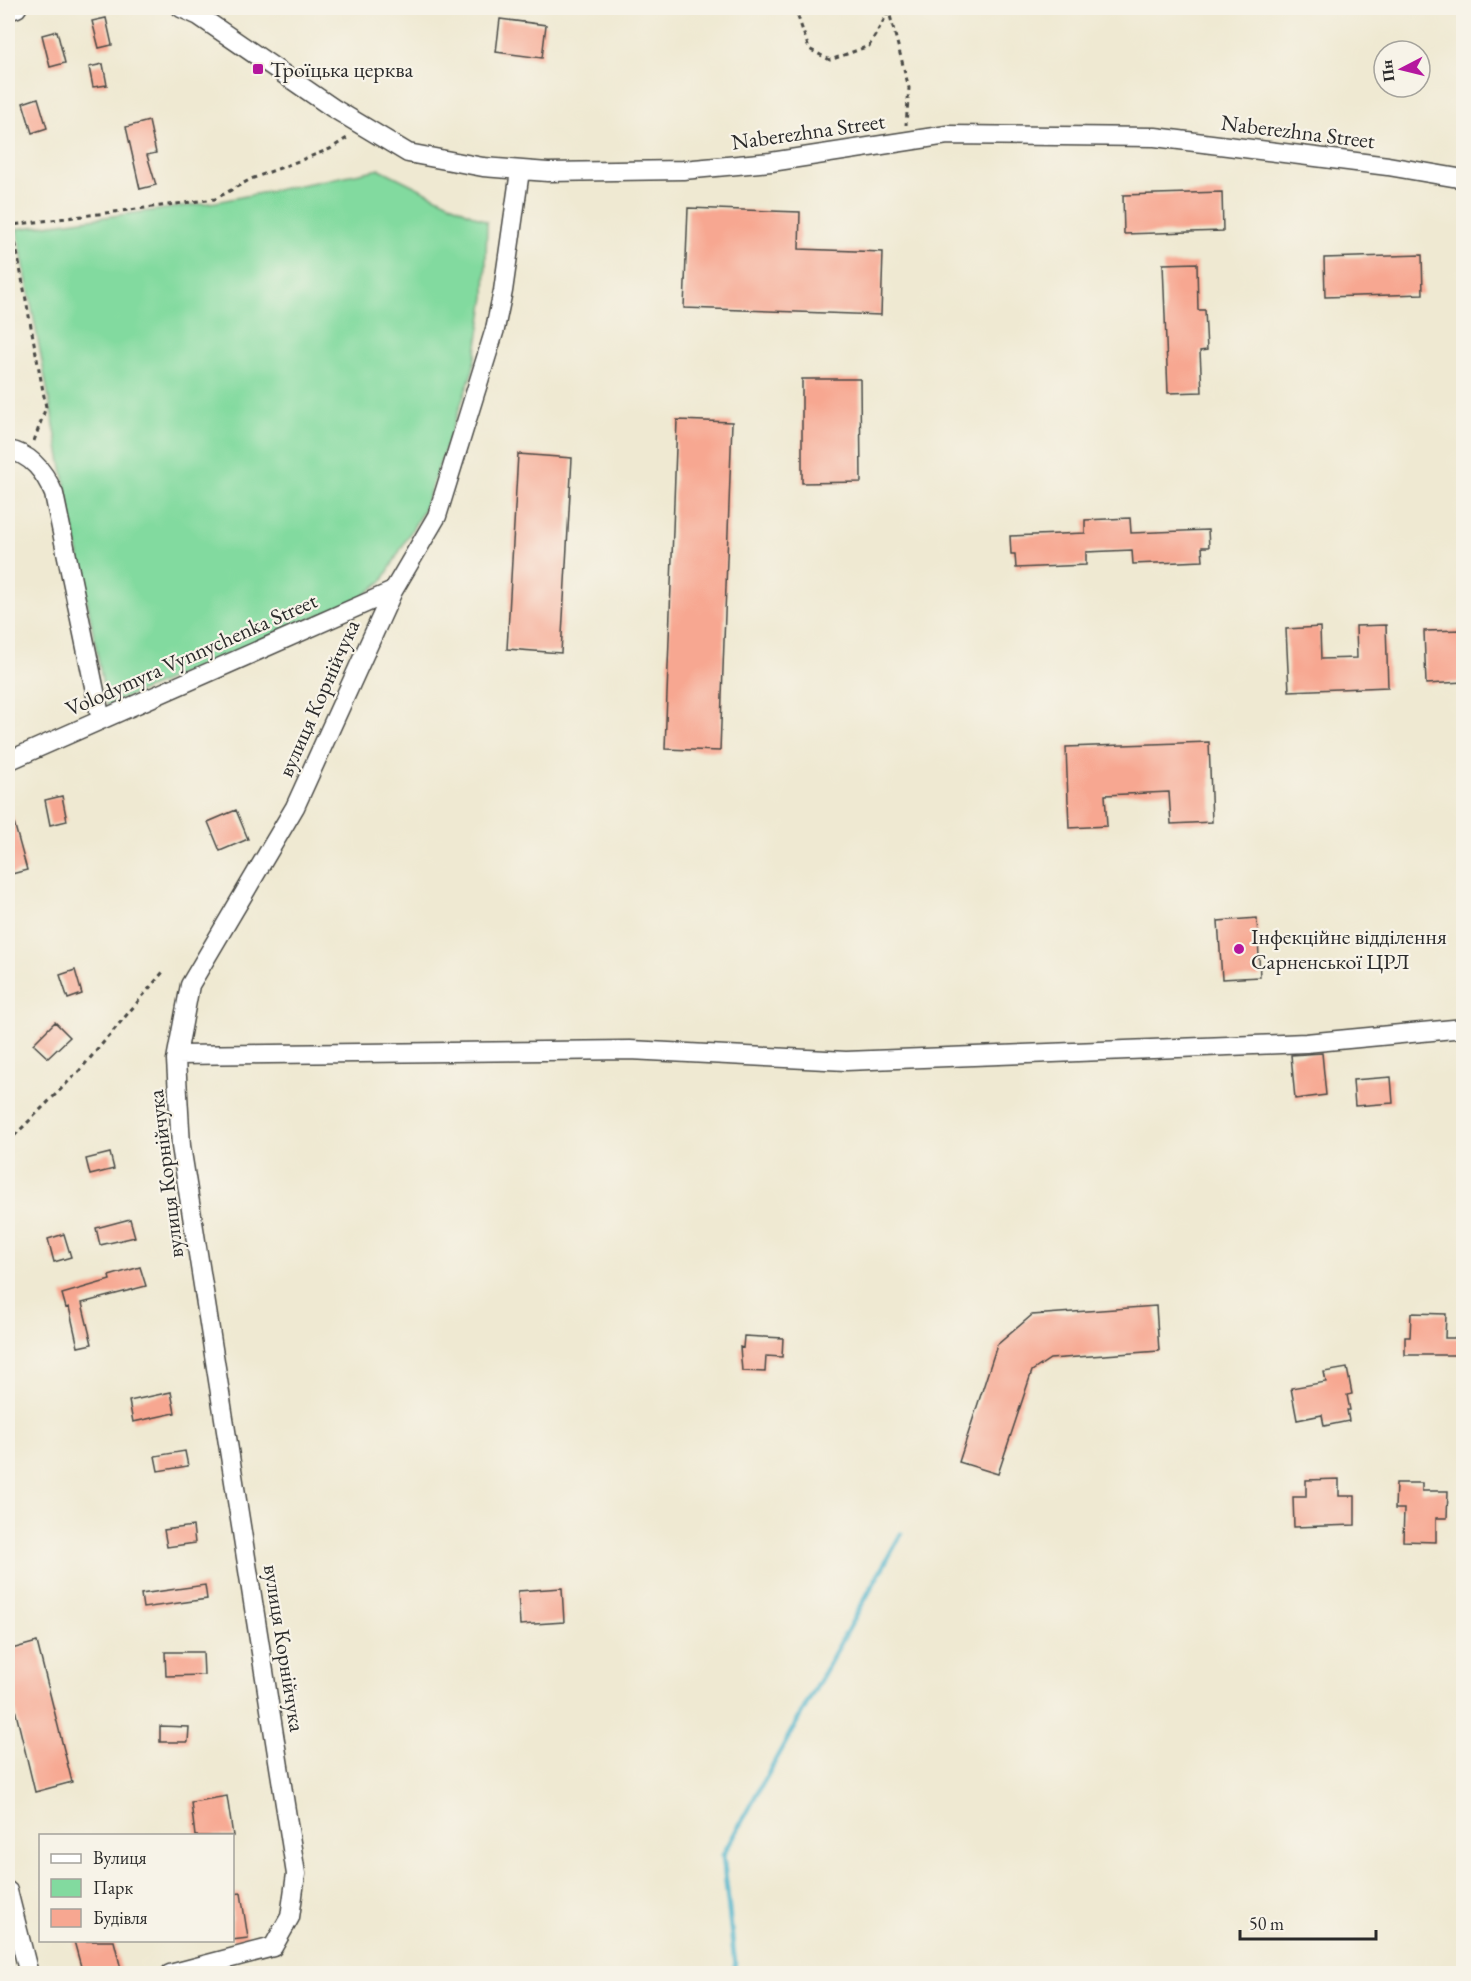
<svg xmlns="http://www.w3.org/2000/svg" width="1471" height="1981" font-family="'EB Garamond',serif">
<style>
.green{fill:#82da9f;stroke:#568265;stroke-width:1.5}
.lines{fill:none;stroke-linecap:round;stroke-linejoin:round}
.stream{stroke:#4db4cb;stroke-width:5}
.building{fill:#f7a791}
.street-casing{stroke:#484844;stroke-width:21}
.path{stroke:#484844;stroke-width:3;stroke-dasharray:4.5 4.5;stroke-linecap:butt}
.street{stroke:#fff;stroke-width:18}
.poi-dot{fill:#b5179e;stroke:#f7f3e8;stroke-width:2}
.labels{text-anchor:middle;stroke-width:4.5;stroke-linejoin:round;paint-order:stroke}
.poi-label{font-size:22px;fill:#2b2b2b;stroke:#f7f3e8;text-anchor:start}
.street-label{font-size:22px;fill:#2b2b2b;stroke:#f7f3e8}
</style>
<rect width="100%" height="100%" fill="#f7f3e8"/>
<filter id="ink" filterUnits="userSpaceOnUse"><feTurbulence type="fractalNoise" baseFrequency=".0167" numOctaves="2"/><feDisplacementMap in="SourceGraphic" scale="12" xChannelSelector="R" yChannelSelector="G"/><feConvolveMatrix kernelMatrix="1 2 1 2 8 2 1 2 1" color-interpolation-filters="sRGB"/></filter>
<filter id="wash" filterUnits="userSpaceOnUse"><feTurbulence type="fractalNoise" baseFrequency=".008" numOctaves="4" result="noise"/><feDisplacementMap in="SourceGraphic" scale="24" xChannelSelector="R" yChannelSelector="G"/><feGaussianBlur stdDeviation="1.35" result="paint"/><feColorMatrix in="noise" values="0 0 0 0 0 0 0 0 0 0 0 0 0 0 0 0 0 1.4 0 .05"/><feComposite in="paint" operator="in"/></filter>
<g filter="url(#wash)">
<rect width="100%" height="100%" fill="#efe9d2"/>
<!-- green -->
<path class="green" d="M380 169 487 222 485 297 473 370 424 509 383 580 362 597 107 706 17 229 216 202Z"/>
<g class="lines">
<!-- stream -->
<path class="stream" d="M736 1974 723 1855 901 1534"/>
</g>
<g id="blocks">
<!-- building -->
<path class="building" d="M106 18 112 45 99 48 92 21Z
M500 19 546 25 542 58 496 52Z
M57 31 65 63 50 67 42 35Z
M103 64 107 85 93 87 89 67Z
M38 98 47 128 32 133 23 103Z
M149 121 156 153 147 155 156 185 140 189 126 127Z
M1222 192 1223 231 1124 234 1123 195Z
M688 208 800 212 799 249 883 252 881 315 684 308Z
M1422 255 1423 294 1325 297 1324 258Z
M1197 263 1198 310H1205L1207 350 1200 351 1202 392 1168 393 1163 264Z
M802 379H860L861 482 802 483Z
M677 420 732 422 720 751 665 749Z
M518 454 572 458 561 653 507 649Z
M1130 518 1131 533 1208 530 1209 547H1202L1203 561 1133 564 1132 550 1086 552V565L1016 568 1015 554H1011L1010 536 1085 533V520Z
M1386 625 1388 687 1289 691 1286 629 1320 627 1321 659 1357 658 1356 626Z
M1464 630V682L1426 684 1424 631Z
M1209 742 1212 822 1171 824 1169 792 1105 795 1107 826 1069 828 1066 747Z
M62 796 67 821 50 825 45 800Z
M236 810 248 839 220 851 208 822Z
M8 815H12L27 870 8 875Z
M1257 918 1260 977 1222 979 1218 921Z
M75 970 82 994 68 999 60 975Z
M55 1022 70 1037 48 1058 33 1044Z
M1322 1053 1326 1095 1295 1099 1291 1055Z
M1391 1077 1393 1103 1355 1106 1353 1080Z
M110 1153 114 1169 90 1175 86 1159Z
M130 1219 135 1237 100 1245 96 1228Z
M64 1234 71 1257 54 1262 48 1239Z
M140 1267 146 1286 82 1303 92 1344 78 1347 69 1307 66 1308 62 1294 110 1280 109 1276Z
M1156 1306 1159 1351 1050 1359 1032 1371 998 1474 959 1462 997 1345 1032 1315Z
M1411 1313 1446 1314 1445 1338H1464V1355H1405V1337H1410Z
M744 1336 783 1338 782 1357 766 1356 765 1372 742 1371 740 1347 743 1348Z
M1347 1368 1352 1394 1347 1395 1350 1410H1347L1349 1421 1324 1426 1322 1415 1297 1420 1291 1388 1326 1382 1324 1372Z
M171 1392 175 1413 133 1422 129 1401Z
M185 1451 188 1466 158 1471 155 1456Z
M1339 1479V1496H1355V1525L1294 1527 1293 1497H1306V1480Z
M1396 1483H1422V1491H1448L1447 1518H1436V1542L1403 1541 1404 1509H1395Z
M193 1526 195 1543 167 1547 164 1530Z
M205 1585 207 1599 143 1608 141 1594Z
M562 1588 564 1622 520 1625 518 1591Z
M37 1642 72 1782 35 1792 8 1680V1650Z
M165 1652H203L204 1675 166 1676Z
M160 1726 189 1727 188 1742H160Z
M227 1796 233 1836H195L191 1802Z
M241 1893 248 1938 232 1940V1894Z
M74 1941H114L121 1969 101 1974H83Z"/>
</g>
</g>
<g filter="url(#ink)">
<use href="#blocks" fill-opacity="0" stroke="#484844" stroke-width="1.5"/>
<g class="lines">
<!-- street casing -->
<g class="street-casing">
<path id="street" d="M181 8 199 16 333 108 408 153 483 167 548 172 683 170 771 162 947 135 1155 137 1388 166 1464 179
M8 11 17 8
M8 450C32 454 45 473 54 494L101 720
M8 761 393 591
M177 1055 630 1050 846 1061 1306 1043 1464 1028
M8 1891 29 1974
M170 1974 273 1947 290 1917 296 1874 181 1146 176 1060 190 985 295 807 393 591 437 516 495 329 503 291 520 171"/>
</g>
<!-- path -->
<path class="path" d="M795 8 809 49 830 60 869 46 888 13
M888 8 909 88 906 125
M34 441 46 407 12 225 215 199 251 179 330 149 347 138
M8 1142 80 1070 163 972"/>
<!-- street -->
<use href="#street" class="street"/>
</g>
</g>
<!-- markers -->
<g class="poi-dot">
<rect x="252" y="63" width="12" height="12" rx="3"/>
<circle cx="1239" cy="949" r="6"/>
</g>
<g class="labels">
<!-- poi labels -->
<g class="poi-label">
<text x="270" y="77">Троїцька церква</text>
<text x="1251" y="944">Інфекційне відділення<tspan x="1251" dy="25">Сарненської ЦРЛ</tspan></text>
</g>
<!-- street labels -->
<g class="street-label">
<text transform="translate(808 131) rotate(-8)" y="8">Naberezhna Street</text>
<text transform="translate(1298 131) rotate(7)" y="8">Naberezhna Street</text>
<text transform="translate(191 654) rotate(-24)" y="8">Volodymyra Vynnychenka Street</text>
<text transform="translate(318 698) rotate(-66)" y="8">вулиця Корнійчука</text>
<text transform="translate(165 1174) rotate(-97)" y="8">вулиця Корнійчука</text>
<text transform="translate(285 1648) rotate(81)" y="8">вулиця Корнійчука</text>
</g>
</g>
<!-- margin -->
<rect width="1471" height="1981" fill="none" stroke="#f7f3e8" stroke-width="30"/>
<!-- legend -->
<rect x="39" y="1834" width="195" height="108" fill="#f7f3e8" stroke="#a5a39c" stroke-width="1.5"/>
<rect x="51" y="1854" width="30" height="9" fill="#ffffff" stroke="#a5a39c" stroke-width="1.5"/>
<text x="93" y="1864" font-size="18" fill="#2b2b2b">Вулиця</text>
<rect x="51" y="1879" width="30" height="18" fill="#82da9f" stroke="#a5a39c" stroke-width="1.5"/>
<text x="93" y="1894" font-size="18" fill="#2b2b2b">Парк</text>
<rect x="51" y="1909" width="30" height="18" fill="#f7a791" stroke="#a5a39c" stroke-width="1.5"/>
<text x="93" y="1924" font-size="18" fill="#2b2b2b">Будівля</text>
<!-- north arrow -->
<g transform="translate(1402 69) rotate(263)"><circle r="28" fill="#f7f3e8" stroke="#a5a39c" stroke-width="1.5"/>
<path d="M0-4.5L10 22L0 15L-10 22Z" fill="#b5179e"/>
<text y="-9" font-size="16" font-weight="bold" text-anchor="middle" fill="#2b2b2b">Пн</text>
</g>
<!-- scale -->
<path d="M1240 1930v9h136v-9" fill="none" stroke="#2b2b2b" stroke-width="3"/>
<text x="1249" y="1930" font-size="18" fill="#2b2b2b" stroke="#f7f3e8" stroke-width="4.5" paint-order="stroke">50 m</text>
</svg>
